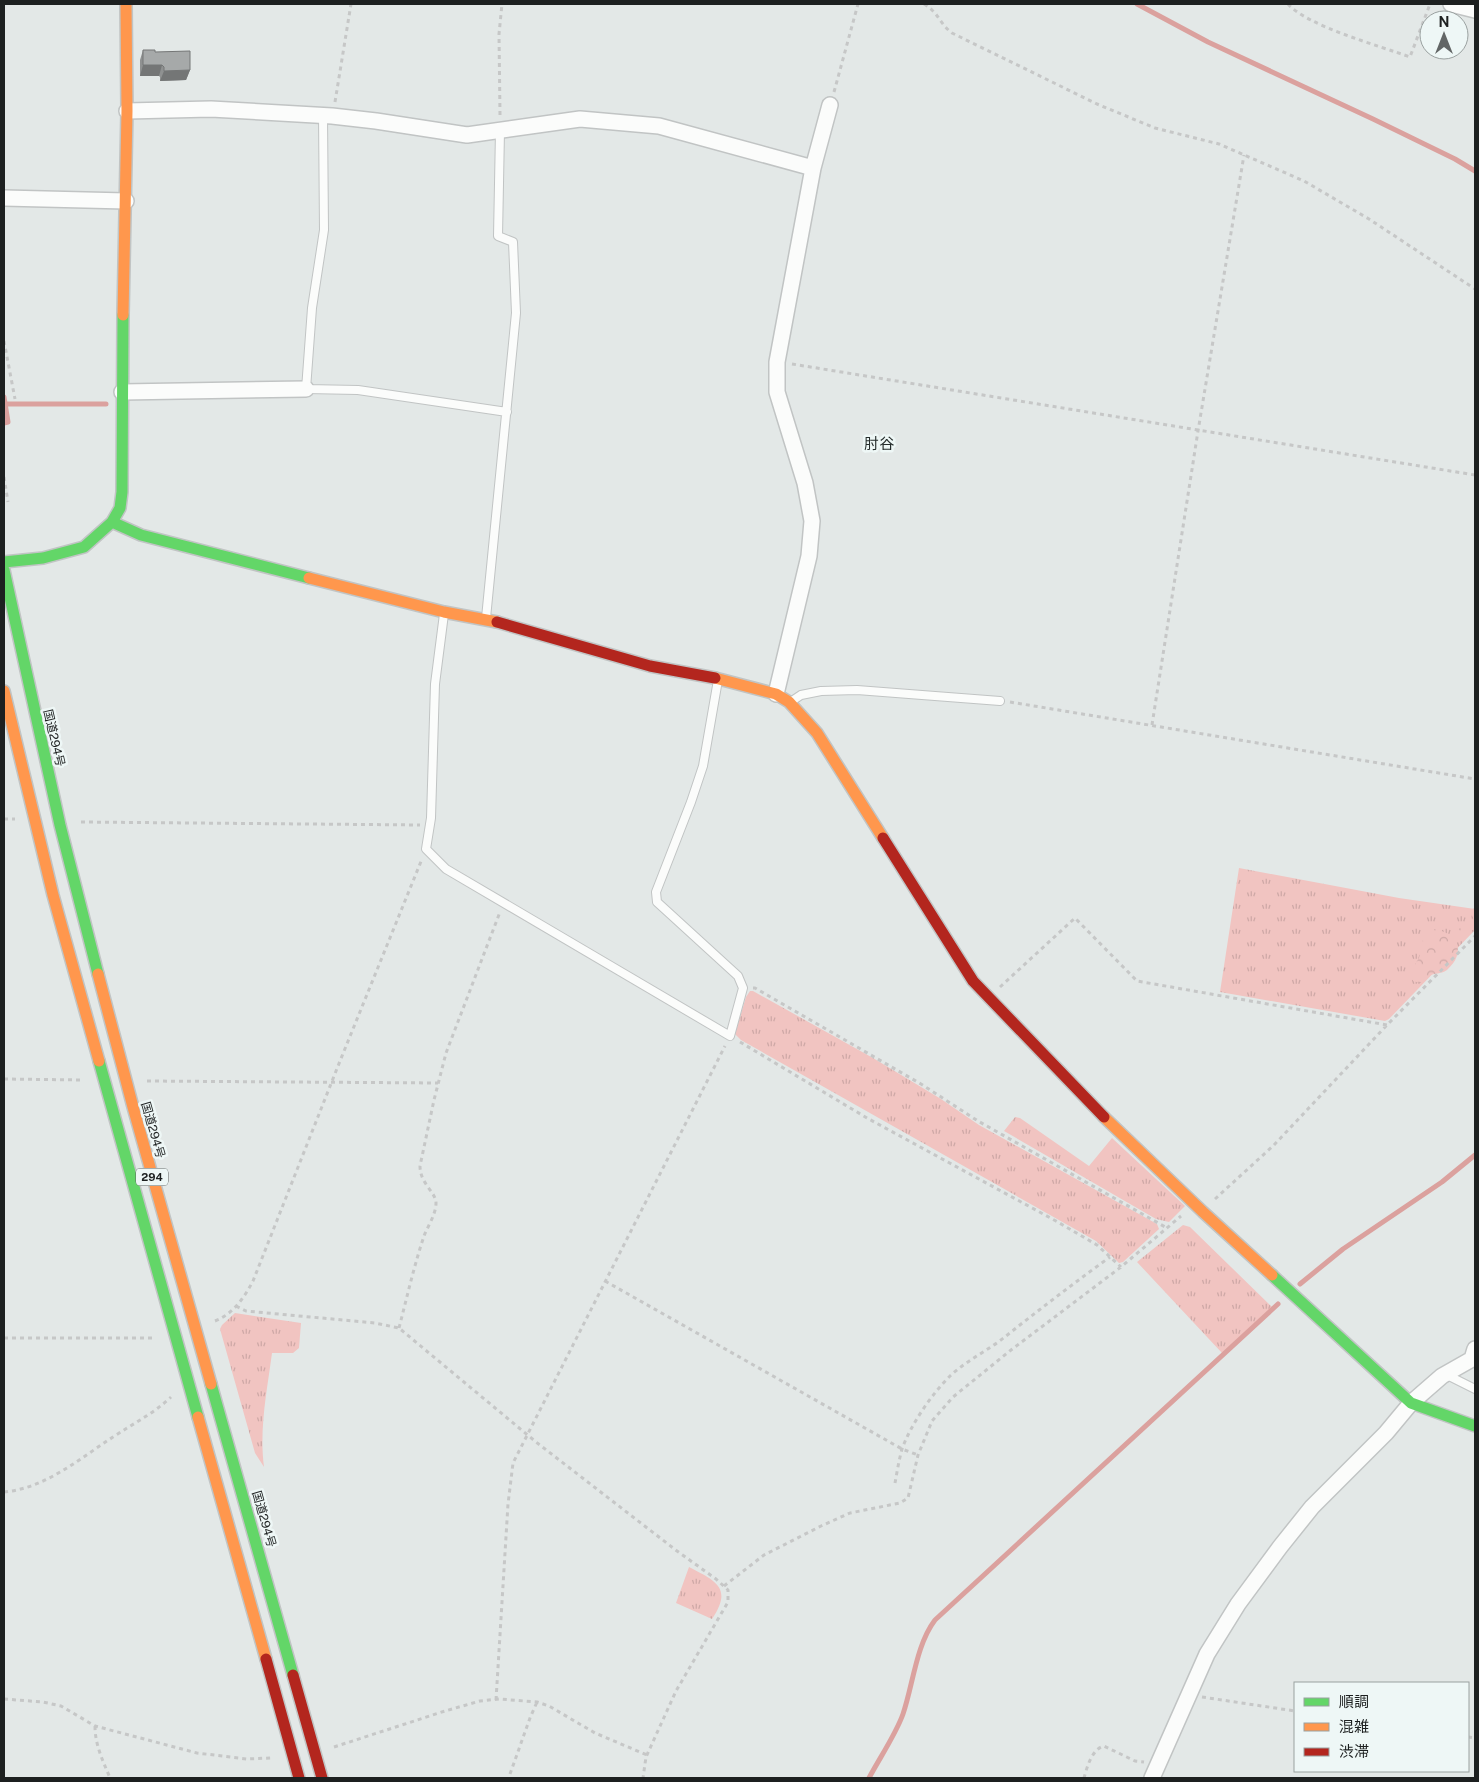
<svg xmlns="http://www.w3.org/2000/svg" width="1479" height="1782" font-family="'Public Sans','Noto Sans JP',sans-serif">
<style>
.grass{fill:url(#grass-tufts)}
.forest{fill:url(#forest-crowns)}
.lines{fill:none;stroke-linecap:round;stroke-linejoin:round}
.stream{stroke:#dba19e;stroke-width:5}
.lane-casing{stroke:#c1c4c4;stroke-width:10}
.street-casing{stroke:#c1c4c4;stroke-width:18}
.fast-casing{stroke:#c1c4c4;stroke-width:14}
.slow-casing{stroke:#c1c4c4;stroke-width:14}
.jam-casing{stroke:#c1c4c4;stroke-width:14}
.path{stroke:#c6c7c7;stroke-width:3;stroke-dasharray:4 4;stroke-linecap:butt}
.lane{stroke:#fbfcfb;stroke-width:8}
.street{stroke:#fbfcfb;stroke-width:15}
.fast{stroke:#63d668;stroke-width:11}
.slow{stroke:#ff974d;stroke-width:11}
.jam{stroke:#b3261e;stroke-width:11}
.wall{fill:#8f9191}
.shaded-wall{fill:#747676}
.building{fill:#a6a9a9;stroke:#747676}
.labels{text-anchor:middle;stroke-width:5;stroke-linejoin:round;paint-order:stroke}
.shield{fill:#eef7f6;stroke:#5c6060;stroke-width:1}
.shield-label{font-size:11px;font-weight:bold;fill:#1d2020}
.street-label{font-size:12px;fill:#1d2020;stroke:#eef7f6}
.quarter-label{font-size:15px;fill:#242b2a;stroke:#eef7f6}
</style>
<defs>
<pattern id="grass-tufts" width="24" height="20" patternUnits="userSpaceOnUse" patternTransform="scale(1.25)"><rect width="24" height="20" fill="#f1c4c1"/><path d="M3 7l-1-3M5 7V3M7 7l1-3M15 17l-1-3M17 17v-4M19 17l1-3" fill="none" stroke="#cea8a6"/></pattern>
<pattern id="forest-crowns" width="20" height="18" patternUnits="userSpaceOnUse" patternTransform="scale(1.25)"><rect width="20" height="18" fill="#f1c4c1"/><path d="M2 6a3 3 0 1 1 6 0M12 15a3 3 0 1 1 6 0" fill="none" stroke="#cea8a6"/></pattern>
</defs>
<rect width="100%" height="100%" fill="#e3e8e7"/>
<!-- grass -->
<path class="grass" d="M1239 868 1399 898 1475 909V930L1389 1019 1385 1021 1220 992Z
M750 991H753L873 1058 941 1099 979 1125 1157 1224 1159 1229 1123 1262 1119 1263 1096 1241 741 1040 735 1034 746 997Z
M1015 1117 1020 1118 1089 1166 1112 1138 1185 1206 1169 1222 1156 1219 1004 1131Z
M1183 1225 1190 1227 1272 1307 1222 1353 1137 1262Z
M235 1313 301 1323 299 1348 293 1353H272C267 1391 259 1429 264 1467L255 1453 220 1329 222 1325Z
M689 1567C716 1581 733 1588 712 1619L676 1603Z"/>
<!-- forest -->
<path class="forest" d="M1475 908V928L1467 934 1460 935 1459 929 1471 918 1473 909Z
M1434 929C1458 933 1467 952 1447 970 1442 974 1434 973 1429 976 1426 978 1424 981 1420 983L1413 981 1412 977 1414 966 1419 958 1423 940 1428 932Z"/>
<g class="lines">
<!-- stream -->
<path class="stream" d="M1137 4 1208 42 1373 119 1455 159 1475 171
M4 397 8 422 4 423
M5 404H106
M1300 1284 1343 1249 1442 1182 1475 1155
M869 1778C879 1759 896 1734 903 1714 913 1685 916 1645 935 1620L1278 1304"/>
<!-- lane casing -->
<g class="lane-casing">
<path id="lane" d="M323 115 324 230 312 308 306 389 358 390 507 412
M444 614 435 684 431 818 426 849 446 869 730 1036 743 988 738 976 657 902 656 892 691 802 703 766 718 680
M486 618 516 313 513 242 498 236 500 131
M792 701 801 695 821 691 857 690 1000 701
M1445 1374 1475 1389"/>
</g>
<!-- street casing -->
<g class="street-casing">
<path id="street" d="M1451 4 1475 10
M127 111 211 109 332 116 376 121 467 135 580 119 659 126 813 168
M4 198 126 201
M122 392 306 389
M776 694 809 556 812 521 805 483 777 392V362L813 168 830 105
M1152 1778 1207 1654 1238 1604 1280 1547 1312 1507 1386 1433 1411 1403 1442 1376 1472 1359 1475 1349"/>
</g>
<!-- fast casing -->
<g class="fast-casing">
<path id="fast" d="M112 522 141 535 309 578
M4 562 43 558 84 547 112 522 120 508 122 492 123 315
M4 570 60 825 98 974
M99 1061 198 1417
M1272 1275 1411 1403 1475 1426
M211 1384 293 1675"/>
</g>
<!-- slow casing -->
<g class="slow-casing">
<path id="slow" d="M123 315 127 111 126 4
M309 578 444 612 497 622
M715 678 776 694 789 702 817 733 883 838
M4 691 53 895 99 1061
M98 974 133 1107 211 1384
M1104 1117 1203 1212 1272 1275
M198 1417 266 1659"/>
</g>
<!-- jam casing -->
<g class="jam-casing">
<path id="jam" d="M497 622 650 666 715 678
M883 838 973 981 1104 1117
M266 1659 299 1778
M293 1675 322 1778"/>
</g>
<!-- path -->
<path class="path" d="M924 4C939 13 939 23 952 33L1097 104 1155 128 1219 144 1304 181 1369 219 1475 289
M1288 4C1307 26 1380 46 1410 57L1430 4
M834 92 858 4
M335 102 351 4
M500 115 499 34 502 4
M4 341 15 399
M792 364 1475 475
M4 477 8 502
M1010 702 1475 779
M1152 725 1198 431 1244 155
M4 819H15
M81 822 420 825
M1000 987 1075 918 1137 981 1387 1025
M753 988H755L921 1084 978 1121 1167 1228
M740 1042 867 1118 1056 1221 1097 1245 1121 1267
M4 1079 83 1080
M147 1081 438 1083
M1215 1199 1274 1145 1387 1025 1475 936
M605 1281 902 1449 918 1455
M236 1306 246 1311 375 1323 399 1328 536 1442 677 1551 716 1579 728 1590V1602L676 1691 646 1757 643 1778
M215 1321C233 1314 244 1298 253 1281L340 1061 422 859
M399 1328C407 1297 414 1266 424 1236 428 1226 436 1214 436 1203 436 1192 420 1184 420 1166L434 1100 446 1053 500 912
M4 1338H154
M895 1483C897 1472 899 1460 902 1449 911 1424 932 1394 950 1376 967 1360 989 1350 1006 1336 1040 1309 1074 1283 1110 1257
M4 1492C46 1488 79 1459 113 1437 134 1423 153 1414 171 1397
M724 1586 764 1555 821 1526 850 1513 900 1503 908 1498 918 1455 932 1421 953 1397 1011 1350 1121 1267 1181 1216
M1202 1697 1295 1711
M4 1699 43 1702 61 1706 95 1726 197 1753 247 1759 271 1758
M496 1700 508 1504 513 1463 725 1046
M95 1726C95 1745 103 1761 110 1778
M1468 1737 1475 1738
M334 1747 445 1711 480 1701 499 1699 537 1702 549 1706 595 1733 647 1755
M510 1774 530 1718 537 1702
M1084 1778C1087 1767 1092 1749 1104 1746L1135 1761 1144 1762"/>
<!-- lane -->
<use href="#lane" class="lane"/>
<!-- street -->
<use href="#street" class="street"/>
<!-- fast -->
<use href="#fast" class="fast"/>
<!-- slow -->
<use href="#slow" class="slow"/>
<!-- jam -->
<use href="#jam" class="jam"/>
</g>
<!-- wall -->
<path class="wall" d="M143 50 155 52 190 70 186 80 160 81V77L159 76H140V60Z"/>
<!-- shaded-wall -->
<path class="shaded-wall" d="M143 65H162L159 76H140Z
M190 70 186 80 160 81 164 71Z"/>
<!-- building -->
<path class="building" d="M143 50H155V52L190 51V70L164 71V67L162 65H143Z"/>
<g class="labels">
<!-- shield labels -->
<rect class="shield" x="136" y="1168.5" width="32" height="17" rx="4"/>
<g class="shield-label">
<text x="152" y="1181">294</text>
</g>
<!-- street labels -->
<g class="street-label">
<text transform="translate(54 738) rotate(77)" y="4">国道294号</text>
<text transform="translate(153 1130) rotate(74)" y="4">国道294号</text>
<text transform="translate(264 1519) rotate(74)" y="4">国道294号</text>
</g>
<!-- quarter labels -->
<g class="quarter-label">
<text x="879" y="449">肘谷</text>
</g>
</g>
<!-- border -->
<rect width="1479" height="1782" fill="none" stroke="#1d2020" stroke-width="10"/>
<!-- legend -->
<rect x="1294" y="1682" width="175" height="90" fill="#eef7f6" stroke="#9aa1a0"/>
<rect x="1304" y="1698" width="25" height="8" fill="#63d668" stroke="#9aa1a0"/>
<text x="1339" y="1707" font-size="15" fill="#1d2020">順調</text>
<rect x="1304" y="1723" width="25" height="8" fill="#ff974d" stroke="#9aa1a0"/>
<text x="1339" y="1732" font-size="15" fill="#1d2020">混雑</text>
<rect x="1304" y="1748" width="25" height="8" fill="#b3261e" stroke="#9aa1a0"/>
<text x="1339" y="1757" font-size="15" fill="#1d2020">渋滞</text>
<!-- north arrow -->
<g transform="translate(1444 35)"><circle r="24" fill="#eef7f6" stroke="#9aa1a0"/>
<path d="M0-4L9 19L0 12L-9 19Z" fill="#626666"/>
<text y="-8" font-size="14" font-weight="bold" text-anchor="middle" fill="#1d2020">N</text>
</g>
</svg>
